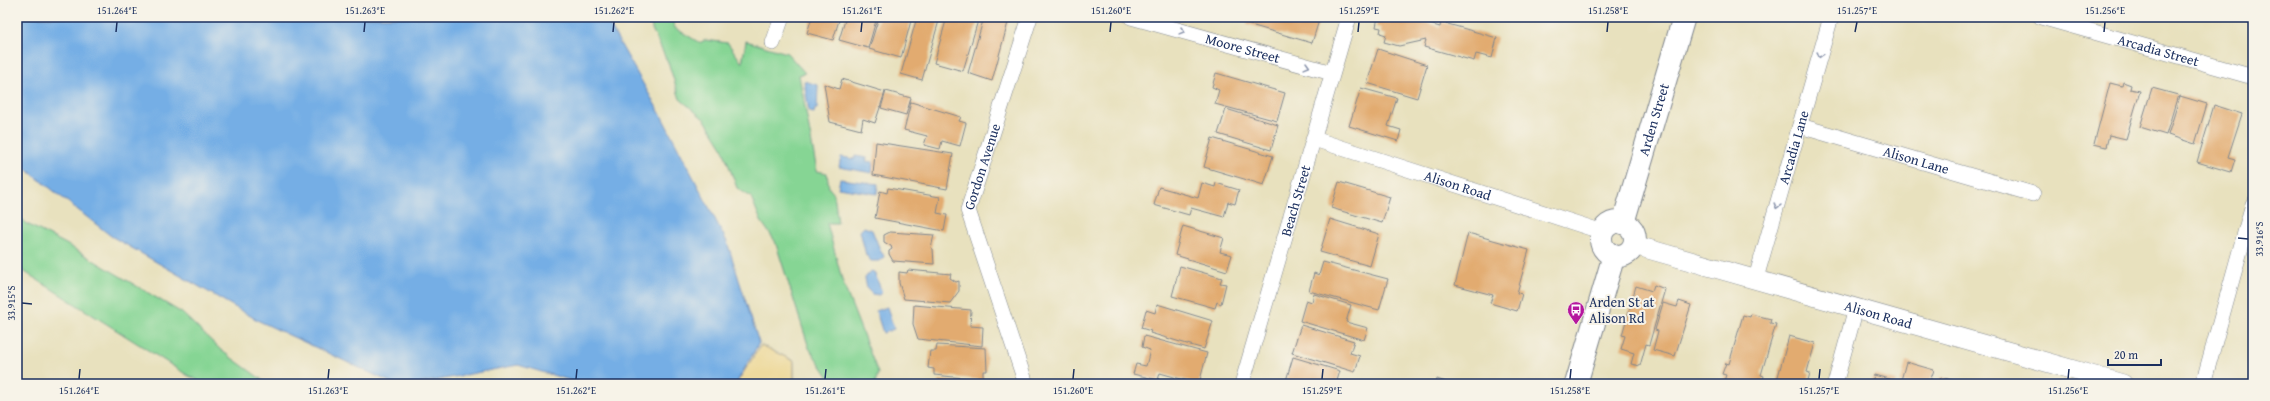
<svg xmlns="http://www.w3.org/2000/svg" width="2270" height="401" font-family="'Gentium Book Plus',serif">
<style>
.green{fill:#86d594;stroke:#508279}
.sand{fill:#eeda9e;stroke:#84847e}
.water{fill:#75aee5;stroke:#486ea2}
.building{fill:#e2ab6f}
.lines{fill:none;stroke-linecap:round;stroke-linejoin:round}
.minor-casing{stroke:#82888e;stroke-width:16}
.tertiary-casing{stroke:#82888e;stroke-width:20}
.secondary-casing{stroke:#82888e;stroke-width:24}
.minor{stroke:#fff;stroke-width:15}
.tertiary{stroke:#fff;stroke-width:19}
.secondary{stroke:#fff;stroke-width:22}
.oneway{stroke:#8d97ae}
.ticks{fill:none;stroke:#1b2f5e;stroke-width:1.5}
.labels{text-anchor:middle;stroke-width:4;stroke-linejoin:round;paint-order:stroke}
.street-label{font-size:14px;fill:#1b2f5e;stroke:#f7f3e8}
.poi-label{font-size:14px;fill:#1b2f5e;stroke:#f7f3e8;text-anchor:start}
.neatline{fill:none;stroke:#1b2f5e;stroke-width:1.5}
.ticks-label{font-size:10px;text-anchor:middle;fill:#1b2f5e}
</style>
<rect width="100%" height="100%" fill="#f7f3e8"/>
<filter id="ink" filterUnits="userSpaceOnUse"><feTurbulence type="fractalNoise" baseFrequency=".025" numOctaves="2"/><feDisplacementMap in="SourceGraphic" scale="8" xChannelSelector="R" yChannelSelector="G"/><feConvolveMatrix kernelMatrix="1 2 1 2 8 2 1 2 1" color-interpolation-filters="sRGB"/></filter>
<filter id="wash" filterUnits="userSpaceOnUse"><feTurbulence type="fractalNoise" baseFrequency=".012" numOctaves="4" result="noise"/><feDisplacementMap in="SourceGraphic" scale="16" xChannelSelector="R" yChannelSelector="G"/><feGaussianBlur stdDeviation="0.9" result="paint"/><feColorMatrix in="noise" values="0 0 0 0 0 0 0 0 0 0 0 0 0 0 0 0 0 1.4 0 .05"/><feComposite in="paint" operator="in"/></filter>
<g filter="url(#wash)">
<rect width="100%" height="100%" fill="#e8e1be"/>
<!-- green -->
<path class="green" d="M650 17H671L675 28 700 43 705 40 728 43 742 63 746 41 787 53 805 73 799 75 817 171 827 173 829 188 834 194 838 223H827L843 283 878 373 875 384H831L830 379 809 348 775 241 761 221 751 197 737 188 722 147 705 120 680 99 669 65 652 29Z
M17 213 25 223 66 244 182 313 222 351 268 384H205L187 375 17 267Z"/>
<!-- sand -->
<path class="sand" d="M761 345 794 361V384H736Z"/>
<!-- water -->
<path class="water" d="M17 17H605L661 115 727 242 759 343 736 384H583L518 365 417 384H394L259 321 111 236 17 162Z
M804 81 818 85 817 109H815L814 113 809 112Z
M855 156 867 158 866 161 873 162 872 173 839 167 841 157 855 159Z
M840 179 878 184 877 194 838 188Z
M864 227 872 230 881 252 883 254 884 257 879 261H871L866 255 860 231Z
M871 271 874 272 882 292 879 295 872 294 867 289 865 278Z
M887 307 894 329 883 333 876 311Z"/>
<g id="blocks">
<!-- building -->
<path class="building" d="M812 17H840L833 40 807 33Z
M846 17H877L868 48 839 40Z
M879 17H912L901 58 869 49Z
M917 17H940L922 80 901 74Z
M947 17H979L963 71 934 63Z
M984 17 1009 19 992 81 968 73Z
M1249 17H1320L1312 43 1247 24Z
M1378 17H1406L1440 27 1441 22 1497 38 1492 58 1476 54 1474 61 1424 47 1426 40 1399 46 1384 42 1386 35 1380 33 1381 28 1376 27Z
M1378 49 1427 65 1417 98 1367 83Z
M1216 73 1285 93 1277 121 1215 104 1219 90 1212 87Z
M842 79 885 92 875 123 863 119 861 130 830 122 824 84 839 89Z
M2123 82 2131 85 2130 89 2140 91 2126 139 2109 135 2106 147 2094 144 2110 83 2122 86Z
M1361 88 1397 98 1388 126 1401 130 1398 141 1349 126Z
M2152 88 2178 95 2166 135 2140 127Z
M886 91 911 98 906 115 881 108Z
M2180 96 2207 104 2195 144 2168 135Z
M911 102 961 117 959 121 966 123 960 146 942 141 940 149 924 145 927 136 904 130Z
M2214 105 2242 114 2228 157 2235 159 2231 172 2197 162Z
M1226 109 1278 125 1271 150 1218 134Z
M1212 138 1273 156 1264 185 1204 167Z
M876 142 953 154 947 189 873 175Z
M1339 182 1390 197 1382 223 1331 208Z
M1202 183 1215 187 1216 183 1239 190 1235 204 1228 202 1224 217 1191 208 1189 215 1154 205 1159 187 1198 198Z
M888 188 940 197 937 213 947 215 944 231 875 218 880 191 887 193Z
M1330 219 1379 234 1370 266 1320 252Z
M1183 226 1224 238 1220 252 1232 255 1227 271 1175 255Z
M890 232 934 235 931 248 933 249 934 264 893 261 889 254V251L892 249 891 246 884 242V235Z
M1468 233 1529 250 1517 293 1522 294 1517 311 1490 303 1493 295 1455 285Z
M1323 262 1388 279 1379 310 1309 291 1314 273 1319 275Z
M1180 266 1222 278 1220 283 1226 284 1221 304 1217 302 1215 308 1172 296Z
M908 270 951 274 950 278 956 282 959 281V291L950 303 904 299 899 283V272L907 273Z
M1654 285 1665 289 1649 345 1646 344 1640 366 1631 364 1634 353 1621 349 1625 336 1622 335 1636 286 1652 291Z
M1314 294 1351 305 1346 322 1368 328 1364 340 1300 321 1306 300 1312 302Z
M1679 301 1691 305 1675 356 1653 350 1658 331 1655 330 1663 303 1677 307Z
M1157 304 1213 321 1204 349 1150 333 1151 331 1141 328 1146 310 1155 313Z
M914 305 971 310 970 326 983 327 982 346 918 339 913 324Z
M1751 314 1771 319 1770 323 1776 324 1761 375 1764 376 1762 384H1723L1726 375 1722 374 1726 363 1729 364 1743 315 1750 317Z
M1301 325 1354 341 1350 353 1360 356 1355 372 1292 353Z
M1144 336 1207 353 1199 384 1160 373 1158 380 1133 374 1136 364 1146 366 1150 350 1142 347Z
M1789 336 1815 343 1807 372 1810 373 1807 384H1776Z
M937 345 986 348 987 371H983V380L934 375V369L928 368 930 351H936Z
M1293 357 1340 371 1336 384H1285Z
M1906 362 1934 370 1929 384H1900Z
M1874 375 1897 381 1896 384H1865L1866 381 1872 382Z
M1941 377 1965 384H1939Z
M1437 379 1452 384H1436Z
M939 380 964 383 963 384H938Z
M1153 380 1165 384H1152Z"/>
</g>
</g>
<g filter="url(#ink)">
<use href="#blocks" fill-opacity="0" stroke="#82888e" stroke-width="1"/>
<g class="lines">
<!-- minor casing -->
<g class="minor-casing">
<g id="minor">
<path id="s1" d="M1131 17 1332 73"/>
<path id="s2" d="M2041 17 2253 77"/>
<path d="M773 43 782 17"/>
<path id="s3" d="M1800 126 2033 194"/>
<path id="s4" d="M1314 139 1603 232"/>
<path id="s5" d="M1756 278 1831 17"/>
<path id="s6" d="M1026 384 968 210 1030 17"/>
<path id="s7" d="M1242 384 1349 17"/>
<path d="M1835 384 1856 308"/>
<path d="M2203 384 2253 204"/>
</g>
</g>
<!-- tertiary casing -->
<g class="tertiary-casing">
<g id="tertiary">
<path id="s8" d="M1634 245 2123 384"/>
</g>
</g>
<!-- secondary casing -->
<g class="secondary-casing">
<g id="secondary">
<circle cx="1618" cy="239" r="17"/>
<path id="s9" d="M1623 223 1684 17"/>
<path d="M1576 384 1614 255"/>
</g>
</g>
<!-- minor -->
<use href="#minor" class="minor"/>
<!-- tertiary -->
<use href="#tertiary" class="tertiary"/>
<!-- secondary -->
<use href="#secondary" class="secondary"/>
</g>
<!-- one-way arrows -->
<defs><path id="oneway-chevron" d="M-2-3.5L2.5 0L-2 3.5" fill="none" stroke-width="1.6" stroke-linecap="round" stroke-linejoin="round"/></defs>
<g class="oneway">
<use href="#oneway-chevron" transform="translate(1182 31) rotate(15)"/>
<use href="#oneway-chevron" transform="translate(1820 55) rotate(106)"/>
<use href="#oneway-chevron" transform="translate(1307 66) rotate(15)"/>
<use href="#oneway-chevron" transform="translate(1777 206) rotate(106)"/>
</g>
</g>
<!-- ticks -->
<path class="ticks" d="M116 32 117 22M364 32 365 22M613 32 614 22M861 32 862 22M1110 32 1111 22M1358 32 1359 22M1607 32 1608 22M1855 32 1857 22M2104 32 2105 22M2238 238 2248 239M22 303 32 304M79 379 80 369M328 379 329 369M576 379 577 369M825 379 826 369M1073 379 1074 369M1322 379 1323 369M1570 379 1571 369M1819 379 1820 369M2068 379 2069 369"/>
<!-- icons -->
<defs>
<g id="bus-pin" transform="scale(0.9)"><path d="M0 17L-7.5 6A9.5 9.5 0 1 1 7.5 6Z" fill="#b5179e" stroke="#f7f3e8"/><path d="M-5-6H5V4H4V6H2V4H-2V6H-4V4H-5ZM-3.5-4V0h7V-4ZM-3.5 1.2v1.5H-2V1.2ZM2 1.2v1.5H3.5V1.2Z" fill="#fff"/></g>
</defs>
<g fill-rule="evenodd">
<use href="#bus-pin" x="1576" y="310"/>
</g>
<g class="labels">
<!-- street labels -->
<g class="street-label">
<text dy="5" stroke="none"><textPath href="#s1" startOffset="116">Moore Street</textPath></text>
<text dy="5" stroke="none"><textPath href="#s2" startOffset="122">Arcadia Street</textPath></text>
<text dy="5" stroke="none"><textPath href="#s9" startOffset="108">Arden Street</textPath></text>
<text dy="5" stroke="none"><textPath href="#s5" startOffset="136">Arcadia Lane</textPath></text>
<text dy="5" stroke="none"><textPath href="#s3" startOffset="121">Alison Lane</textPath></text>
<text dy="5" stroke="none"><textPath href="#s6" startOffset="229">Gordon Avenue</textPath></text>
<text dy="5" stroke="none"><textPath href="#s4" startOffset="151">Alison Road</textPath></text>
<text dy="5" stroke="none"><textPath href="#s7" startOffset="191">Beach Street</textPath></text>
<text dy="5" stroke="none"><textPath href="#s8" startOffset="254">Alison Road</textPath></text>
</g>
<!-- poi labels -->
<g class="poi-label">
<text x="1589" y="307">Arden St at<tspan x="1589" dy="16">Alison Rd</tspan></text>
</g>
</g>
<!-- margin -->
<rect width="2270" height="401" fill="none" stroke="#f7f3e8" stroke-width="44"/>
<!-- scale -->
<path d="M2108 359v6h53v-6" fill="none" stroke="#1b2f5e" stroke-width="2"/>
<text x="2114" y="359" font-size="12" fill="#1b2f5e" stroke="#f7f3e8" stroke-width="3" paint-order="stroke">20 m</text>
<rect x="22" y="22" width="2226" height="357" class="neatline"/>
<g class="ticks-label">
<text x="117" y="14">151.264°E</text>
<text x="365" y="14">151.263°E</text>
<text x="614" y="14">151.262°E</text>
<text x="862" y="14">151.261°E</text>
<text x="1111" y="14">151.260°E</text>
<text x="1359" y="14">151.259°E</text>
<text x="1608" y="14">151.258°E</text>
<text x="1857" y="14">151.257°E</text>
<text x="2105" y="14">151.256°E</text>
<text transform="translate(2259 239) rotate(-90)" y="4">33.916°S</text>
<text transform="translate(11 303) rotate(-90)" y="4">33.915°S</text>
<text x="79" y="394">151.264°E</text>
<text x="328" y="394">151.263°E</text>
<text x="576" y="394">151.262°E</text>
<text x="825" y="394">151.261°E</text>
<text x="1073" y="394">151.260°E</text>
<text x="1322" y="394">151.259°E</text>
<text x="1570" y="394">151.258°E</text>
<text x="1819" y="394">151.257°E</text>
<text x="2068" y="394">151.256°E</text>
</g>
</svg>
